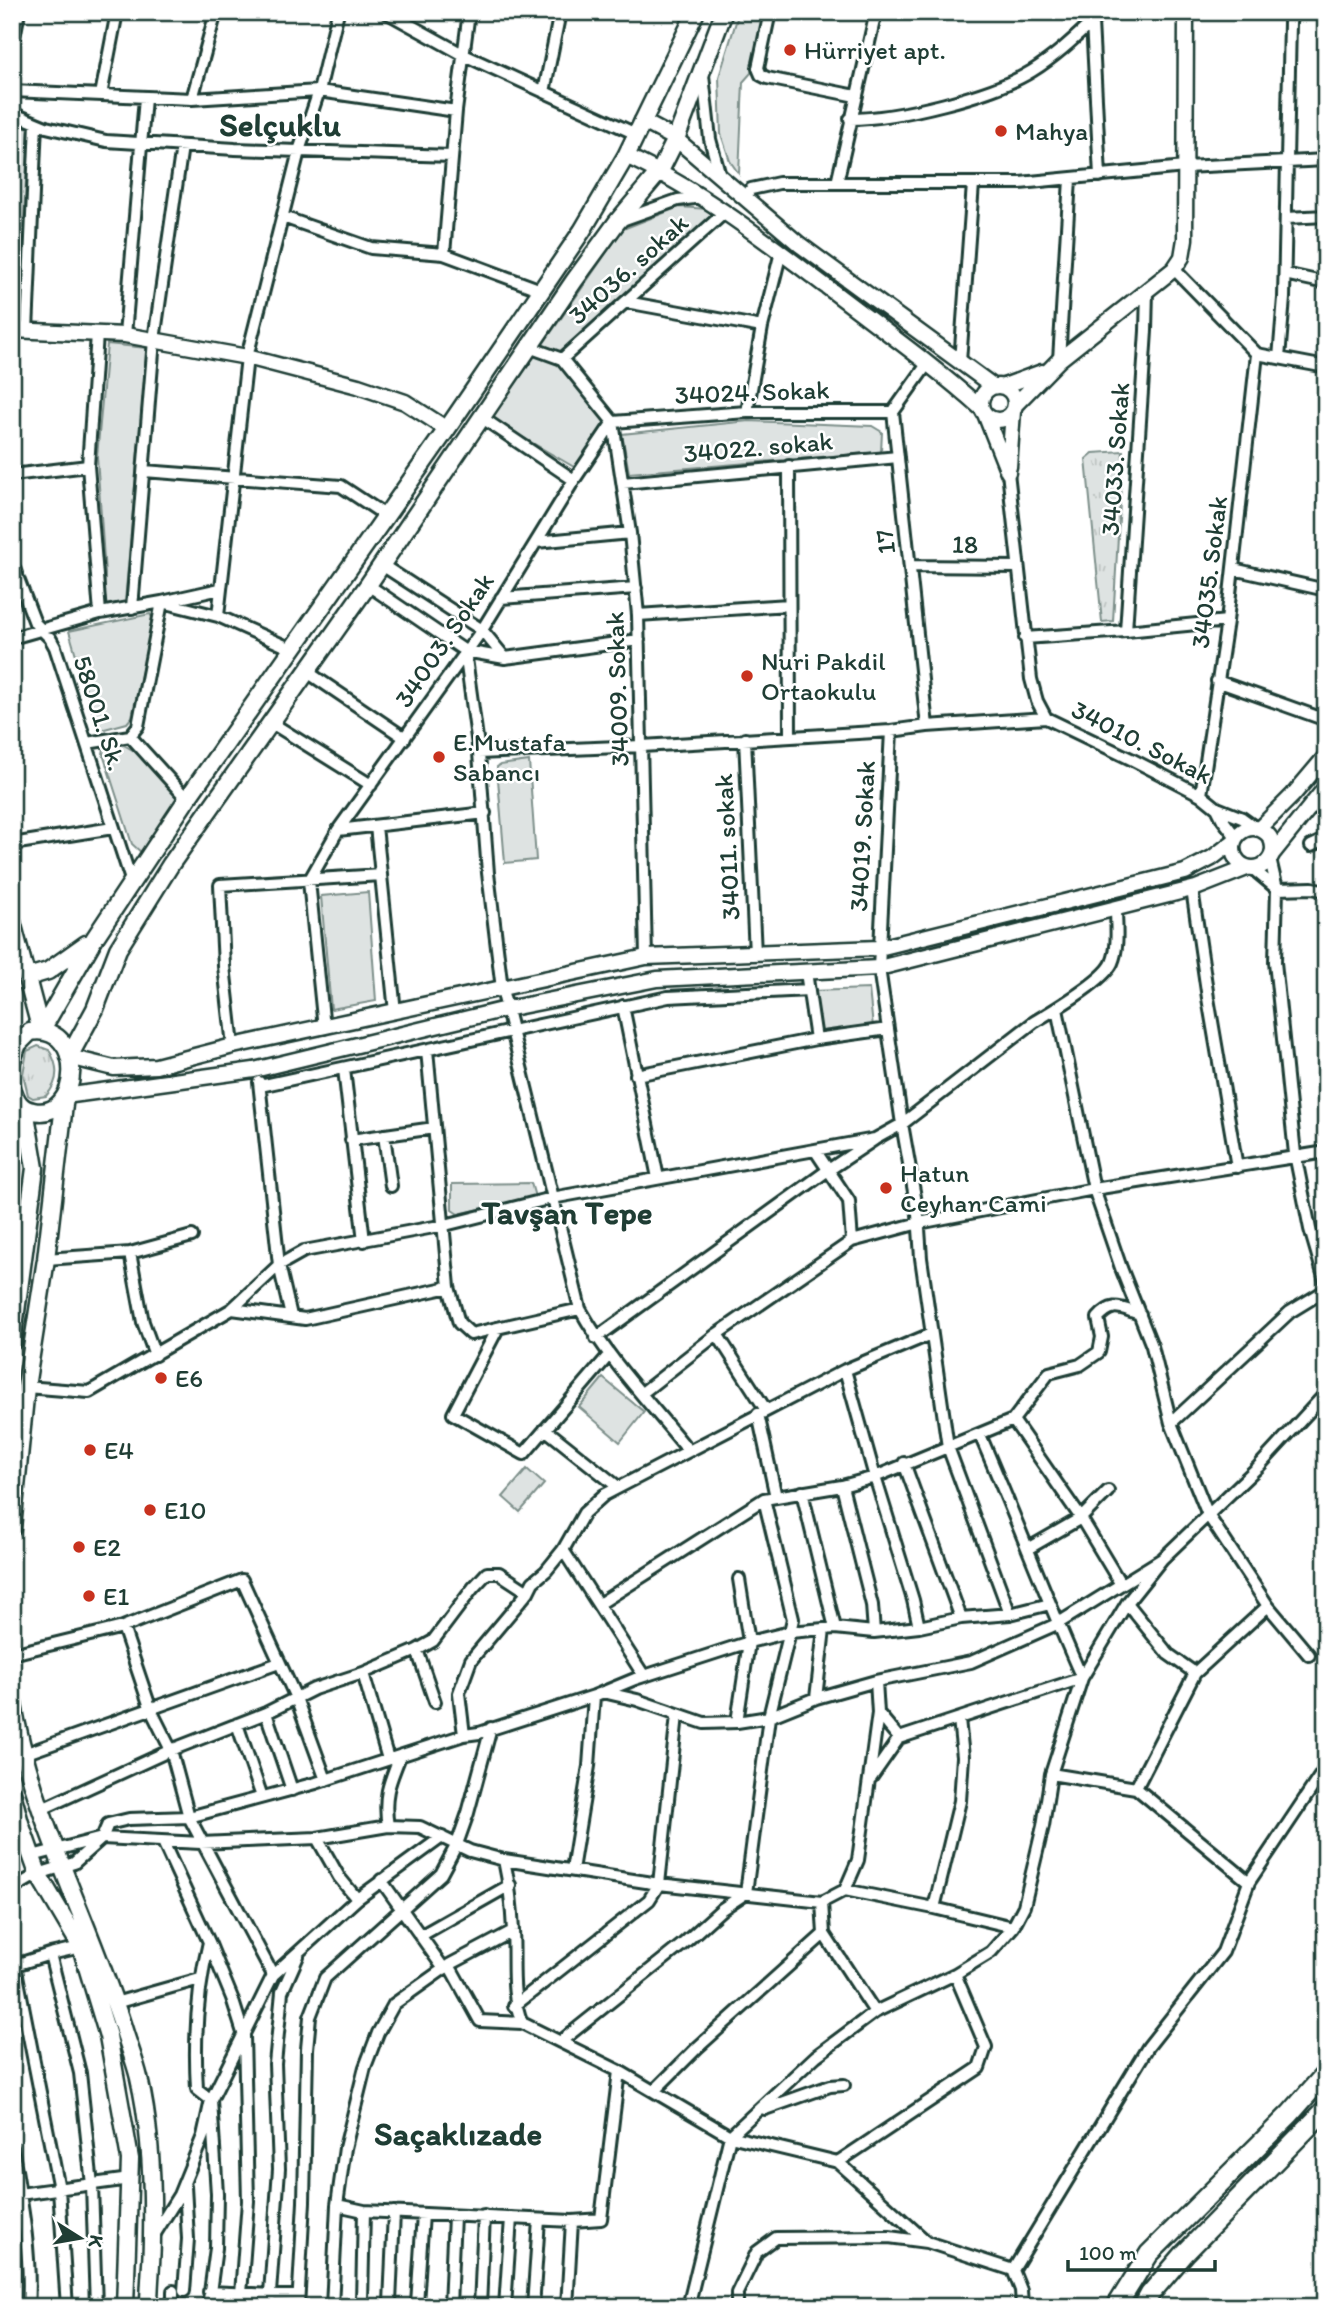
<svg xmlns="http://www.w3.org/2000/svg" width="1338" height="2319" font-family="Itim,sans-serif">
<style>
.grass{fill:url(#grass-tufts);stroke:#7e908b;stroke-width:2}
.green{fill:#dee3e2;stroke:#7e908b;stroke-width:2}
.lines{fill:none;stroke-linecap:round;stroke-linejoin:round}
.minor-casing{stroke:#1f3d34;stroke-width:16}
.tertiary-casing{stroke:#1f3d34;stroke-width:19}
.secondary-casing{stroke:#1f3d34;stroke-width:21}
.primary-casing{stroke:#1f3d34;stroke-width:23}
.minor{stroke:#fff;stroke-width:10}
.tertiary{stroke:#fff;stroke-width:14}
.secondary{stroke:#fff;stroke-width:16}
.primary{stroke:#fff;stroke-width:18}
.poi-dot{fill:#c8321e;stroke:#fff;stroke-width:2.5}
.labels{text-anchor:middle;stroke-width:5;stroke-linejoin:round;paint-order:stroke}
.poi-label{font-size:26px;fill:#1f3d34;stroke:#fff;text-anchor:start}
.street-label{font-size:26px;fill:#1f3d34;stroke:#fff}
.district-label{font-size:33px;font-weight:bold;fill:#1f3d34;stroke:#fff}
</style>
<defs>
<pattern id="grass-tufts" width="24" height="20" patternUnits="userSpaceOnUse" patternTransform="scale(1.75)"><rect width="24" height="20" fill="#dee3e2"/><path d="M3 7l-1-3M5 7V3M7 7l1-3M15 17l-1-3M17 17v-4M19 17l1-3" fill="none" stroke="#bec4c2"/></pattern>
</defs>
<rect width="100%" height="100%" fill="#fff"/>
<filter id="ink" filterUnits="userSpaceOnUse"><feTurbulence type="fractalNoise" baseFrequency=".0143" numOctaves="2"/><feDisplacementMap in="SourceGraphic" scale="14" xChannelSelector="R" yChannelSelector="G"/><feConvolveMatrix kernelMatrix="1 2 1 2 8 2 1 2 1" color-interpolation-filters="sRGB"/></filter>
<g filter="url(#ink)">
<!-- grass -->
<path class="grass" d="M1123 451 1113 621 1102 622 1086 459 1093 453Z
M38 1046 49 1050C59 1066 59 1082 46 1096L33 1098 28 1095 23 1074 27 1051Z"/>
<!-- green -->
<path class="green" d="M739 12H764L751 73 743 82 739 174 730 161 721 134 719 77Z
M29 127 18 321H12V129Z
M679 207 708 209 712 216 626 302 562 358 613 422 574 467 491 419 623 229Z
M107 344 147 348 125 602 104 606 105 574 97 457Z
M749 421 872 426 882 432 881 452 629 473 622 434Z
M150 614 153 619 132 717 127 723 101 730 97 727 69 631Z
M120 743 138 753 181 796 144 855 132 844 103 754 104 748Z
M529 761 536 860 505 863 497 767 500 765Z
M368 892 376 1001 331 1009 321 896Z
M869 989 873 1027 818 1036 812 991Z
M531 1183 535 1197 458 1214 452 1210V1184Z
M603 1378 644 1412 620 1442 579 1407Z
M527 1469 544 1484 520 1512 503 1497Z"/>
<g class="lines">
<!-- minor casing -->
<g class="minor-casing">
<path id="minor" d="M386 12 464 55 636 134
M469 12 456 111 444 254 541 290
M770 12 758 68 761 75 767 78 856 96
M1092 22 1100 176
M12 48 19 12
M703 75 710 139 720 176
M12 91 192 99 319 91 456 111
M544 92 560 12
M101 95 117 12
M192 99 216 12
M12 113 46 127 106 141 235 149 452 156
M850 119C897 119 992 96 1032 71 1058 55 1080 33 1103 12
M837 183 876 12
M744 198 751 189 779 183H1020L1185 167 1326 160
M283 217 371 248 444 254
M1287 218 1326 216
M619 221 678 200 703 197
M1174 269 1257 354 1326 367
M1285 274 1326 283
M626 302 762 327
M27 331 36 123
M97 334 88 466 100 613
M125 335 145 98
M529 347 562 359 613 422 630 533 638 615 646 957
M1279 358 1284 298 1290 23 1292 12
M562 359 724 213
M1059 360 1070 179
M960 362 973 184
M747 412 762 327 781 252
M481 417 574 480
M613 422 747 412H893
M789 466 790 736
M144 471 341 486 385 515
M1008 472 1031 679 1037 701 1046 718
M12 475 88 466
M623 483 898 457
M536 542 630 533
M12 563 35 623 50 638 55 647 132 883
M382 565 482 630 505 658
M910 566 1018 567
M1233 569 1326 590
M368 585 465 651 479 753 488 873 502 989 580 1309C609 1361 651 1404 688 1450
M501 598 636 588
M132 608 154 340 182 146
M638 615 789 605
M218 616 247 357 299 151 319 91 338 12
M1126 631 1146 331 1147 290
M12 638 100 613 162 602 218 616 292 649
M1025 638 1126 631 1227 621
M465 651 505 658 639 640
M306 671 405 738
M1217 681 1326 720
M270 722 371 785
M927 726 893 412 928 363
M891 731 879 968 902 1124 918 1214 921 1258 948 1447 1010 1614
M130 736 187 799
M745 739 755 954
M87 743 130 736 138 726 162 602 220 589
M479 753 642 746 891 731 927 726 1046 718 1133 760 1201 795 1217 808
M1201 795 1227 621 1257 354
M376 826 395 1012
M338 830 485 813
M1236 837 1223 820 1217 808 1242 818 1256 828
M12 844 113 828
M1311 846 1326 839
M1270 859 1277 889 1275 962 1295 1154 1310 1229 1326 1284
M1253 869 1277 889 1312 888 1326 891
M309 881 338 830 482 630 574 480 613 422
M309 881 324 1028
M1192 889 1208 998 1237 1167
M806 972 816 1039
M623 1006 658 1178
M1057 1009 1094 1189 1121 1268 1152 1346 1171 1423 1208 1515 1268 1606 1309 1655
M233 1046 224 966 220 885 381 875
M427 1050 449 1287 459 1323 471 1334 580 1309
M344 1069 364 1241
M636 1075 816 1039 888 1029
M259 1082 279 1265 291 1316
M260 1086 668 997 809 990
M384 1135 391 1186
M351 1140 434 1128
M815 1150 849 1201 852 1241
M130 1253 143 1322 155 1355
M46 1259 130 1253 192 1236
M232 1309 305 1319 449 1287
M498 1328 453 1414 524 1454 609 1355
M717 1334 766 1410
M596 1338 824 1173 875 1139 902 1124 1034 1022C1052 1011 1104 981 1112 963 1119 947 1116 925 1116 908
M845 1370 875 1477 913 1600 919 1627
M26 1387 89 1392 232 1309 279 1265 304 1251 445 1225 552 1198 875 1139
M642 1393 717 1334 852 1241 919 1223 1094 1189 1326 1152
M758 1414 776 1497
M1013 1420 1081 1518 1120 1583
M1171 1423 1290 1312 1326 1290
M545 1429 618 1487
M980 1435C1015 1515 1046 1598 1082 1678
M904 1463 961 1618
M842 1486 872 1605 874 1632
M802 1492 835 1628
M1029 1548 1081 1518 1108 1491
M563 1550 644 1676
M1127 1603 1168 1654 1195 1673
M599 1604 764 1499 842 1486 875 1477 1013 1420 1049 1373 1080 1365 1099 1352 1102 1337 1098 1318C1113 1301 1120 1308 1140 1314
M123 1627 151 1710 171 1750 189 1817 273 1975
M417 1650 435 1702
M12 1654 123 1627 242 1580 296 1698 326 1780
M363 1673 388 1759
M603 1692 637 1700 704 1723 737 1722 769 1717 816 1698 876 1681 971 1662 1057 1624 1162 1559 1258 1467 1326 1393
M816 1698 824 1629
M266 1713 292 1790
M878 1713 899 1738 1082 1678
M737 1722 749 1642 739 1579
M237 1724 262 1797
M464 1735 459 1693 471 1660 528 1592 533 1582 546 1571 563 1550 584 1513 604 1495 845 1370 931 1334
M24 1754 279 1663
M871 1778 899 1738
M1136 1788 1195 1673 1268 1606
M42 1809 171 1750 266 1713 314 1689 363 1673 417 1650 433 1641 473 1588 487 1573H499L528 1592
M388 1826C383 1797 389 1783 400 1756
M317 1838 339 1877 357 1899
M163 1842 209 1942 232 1998 244 2036 248 2201 240 2307
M32 1856 102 1838 201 1843 317 1838 388 1826 420 1827 470 1851 504 1860 659 1884 822 1902 845 1890 934 1908 1013 1927
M504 1860C509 1883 512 1907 513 1931 515 1962 510 1994 522 2023L619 2071 730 2136 838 2162 927 2242 1013 2270 1021 2290 1022 2307
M572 1870 589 1766 594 1696
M381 1880 444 1969
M1249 1882 1326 1767
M12 1889 38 1874 74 1863 102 1838 108 1824 129 1819 189 1817 316 1783 464 1735 479 1733 594 1696 635 1679 749 1642 790 1632 835 1628 874 1632 919 1627 961 1618 1010 1614 1050 1604
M845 1890 858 1860 878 1713 876 1681
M822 1902 824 1934 875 2012
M934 1908 960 1801 963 1757 959 1719
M420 1936 510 1885
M50 1954 80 2073 92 2185 96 2307
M15 1965 59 2189 67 2307
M449 1965 480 2021 522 2023
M12 1966 50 1954 81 1947
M115 2003 200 1979
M514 2006 649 1900 659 1884 677 1715
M560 2042 683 1944 722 1909 746 1893 769 1717 793 1619 764 1499
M654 2091 697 2048 824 1934
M765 2109 830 2086 844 2085
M12 2147C21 2199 32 2254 28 2307
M838 2162 979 2068 986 2047 955 1974
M12 2195 130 2179
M337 2205 364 2211 572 2221
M154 2235 179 2195 203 2136 211 2100 273 1975 357 1899 442 1837
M1013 2270 1148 2047 1223 1952 1249 1882 1136 1788 1051 1774
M184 2291 188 2239 185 2186
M209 2292 298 2296
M362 2301 364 2211
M390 2303 394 2212
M417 2304 423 2214
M450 2306 454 2216
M173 2307V2291
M208 2307 216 2248 217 2194 211 2100 197 2089C194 2039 197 1990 209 1942
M269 2307 279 2169 275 2064 282 1992 298 1956
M298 2307 304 2202 307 2049 310 2017 325 1978 441 1874 457 1844 468 1813 491 1728
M332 2307 337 2205 345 2148 365 2067 378 2033 394 2004 449 1965 513 1931
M480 2307 484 2216
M505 2307 511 2218
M533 2307 539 2220
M567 2307 572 2221 601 2219 619 2071
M688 2307 730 2136 816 2056 875 2012 955 1974 991 1952 1013 1927 1024 1906 1043 1826 1051 1774 1082 1678 1127 1603 1162 1559
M737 2307V2293L757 2252 776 2238 889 2237 927 2242"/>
</g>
<!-- tertiary casing -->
<g class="tertiary-casing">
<path id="tertiary" d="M642 121 676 139 799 244 993 386
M626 156C699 189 763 239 827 287 879 327 933 365 982 409
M12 330 125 335 247 357 358 386 405 402 447 429
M981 403a17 17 0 1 1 34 0a17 17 0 1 1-34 0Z
M1004 386 1042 372
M1015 405 1059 360 1174 269 1182 257 1185 239 1186 12
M985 414 1008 472
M1009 467 1013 411
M1233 848a20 20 0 1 1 40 0a20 20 0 1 1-40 0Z
M1259 829 1293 795 1326 756
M1273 853 1326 787
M69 1057 114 1068 156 1066 233 1046 646 957 879 948 1185 872 1212 858 1233 842
M65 1096 254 1070 506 1009 657 979 879 968 1196 888 1247 868"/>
</g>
<!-- secondary casing -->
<g class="secondary-casing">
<path id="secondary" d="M12 922 41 1031
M28 977 48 971 86 944
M41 1031 94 939 187 799 447 429 582 231 626 156 696 12
M69 1057 95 1009 118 949 171 864 368 585 574 281 617 222 660 171 676 139 724 12
M12 1060 18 1044 30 1032C88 1022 81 1122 33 1111 20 1109 16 1100 12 1088
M12 1116 25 1109 35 1168 12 1342
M12 1528 26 1387 46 1259 65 1096
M12 1699C31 1814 88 1918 123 2027 128 2044 135 2061 139 2078 151 2129 153 2185 152 2237 152 2261 149 2284 149 2307
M12 1793 20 1823 38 1874 81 1947 108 2036 130 2159 125 2307"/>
</g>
<!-- primary casing -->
<g class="primary-casing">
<path id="primary" d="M1116 2307 1149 2254 1290 2114 1326 2073
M1143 2307 1150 2294 1185 2253 1326 2109"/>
</g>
<!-- minor -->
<use href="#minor" class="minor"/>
<!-- tertiary -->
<use href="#tertiary" class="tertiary"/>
<!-- secondary -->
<use href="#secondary" class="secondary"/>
<!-- primary -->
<use href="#primary" class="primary"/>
</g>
</g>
<!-- markers -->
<g class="poi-dot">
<circle cx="790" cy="50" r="7"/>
<circle cx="1001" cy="131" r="7"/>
<circle cx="747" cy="676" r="7"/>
<circle cx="439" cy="757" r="7"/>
<circle cx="886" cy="1188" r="7"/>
<circle cx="161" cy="1378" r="7"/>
<circle cx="90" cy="1450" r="7"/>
<circle cx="150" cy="1510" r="7"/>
<circle cx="79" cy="1547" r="7"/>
<circle cx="89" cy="1596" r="7"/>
</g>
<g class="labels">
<!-- poi labels -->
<g class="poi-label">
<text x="804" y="59">Hürriyet apt.</text>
<text x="1015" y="140">Mahya</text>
<text x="761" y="670">Nuri Pakdil<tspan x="761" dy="30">Ortaokulu</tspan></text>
<text x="453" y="751">E.Mustafa<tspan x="453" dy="30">Sabancı</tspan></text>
<text x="900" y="1182">Hatun<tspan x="900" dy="30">Ceyhan Cami</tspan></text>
<text x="175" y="1387">E6</text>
<text x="104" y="1459">E4</text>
<text x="164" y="1519">E10</text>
<text x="93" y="1556">E2</text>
<text x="103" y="1605">E1</text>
</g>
<!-- street labels -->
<g class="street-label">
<text transform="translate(628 269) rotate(-42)" y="9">34036. sokak</text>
<text transform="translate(752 392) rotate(-2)" y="9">34024. Sokak</text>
<text transform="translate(758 447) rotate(-5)" y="9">34022. sokak</text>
<text transform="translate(1115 459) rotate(-86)" y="9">34033. Sokak</text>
<text transform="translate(885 542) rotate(-97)" y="9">17</text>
<text transform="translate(965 544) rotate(1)" y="9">18</text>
<text transform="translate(1209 572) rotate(-83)" y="9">34035. Sokak</text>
<text transform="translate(444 640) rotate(-56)" y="9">34003. Sokak</text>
<text transform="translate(617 689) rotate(-92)" y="9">34009. Sokak</text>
<text transform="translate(100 713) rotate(72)" y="9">58001. Sk.</text>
<text transform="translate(1142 742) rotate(27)" y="9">34010. Sokak</text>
<text transform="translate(862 836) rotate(-87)" y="9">34019. Sokak</text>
<text transform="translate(727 847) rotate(-93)" y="9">34011. sokak</text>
</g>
<!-- district labels -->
<g class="district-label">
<text x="280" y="136">Selçuklu</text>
<text x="567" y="1224">Tavşan Tepe</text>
<text x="458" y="2145">Saçaklızade</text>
</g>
</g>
<!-- margin -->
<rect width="1338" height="2319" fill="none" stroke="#fff" stroke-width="42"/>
<rect x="21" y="21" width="1296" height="2277" fill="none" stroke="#1f3d34" stroke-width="2.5" filter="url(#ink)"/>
<!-- north arrow -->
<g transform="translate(80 2238) rotate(101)" stroke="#ffffff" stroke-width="5" paint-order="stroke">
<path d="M0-5L12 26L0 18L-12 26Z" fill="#1f3d34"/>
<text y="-10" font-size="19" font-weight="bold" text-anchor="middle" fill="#1f3d34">K</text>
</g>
<!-- scale -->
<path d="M1068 2260v10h147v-10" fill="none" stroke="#1f3d34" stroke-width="3.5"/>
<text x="1079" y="2260" font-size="21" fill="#1f3d34" stroke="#ffffff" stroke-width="5" paint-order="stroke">100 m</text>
</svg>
